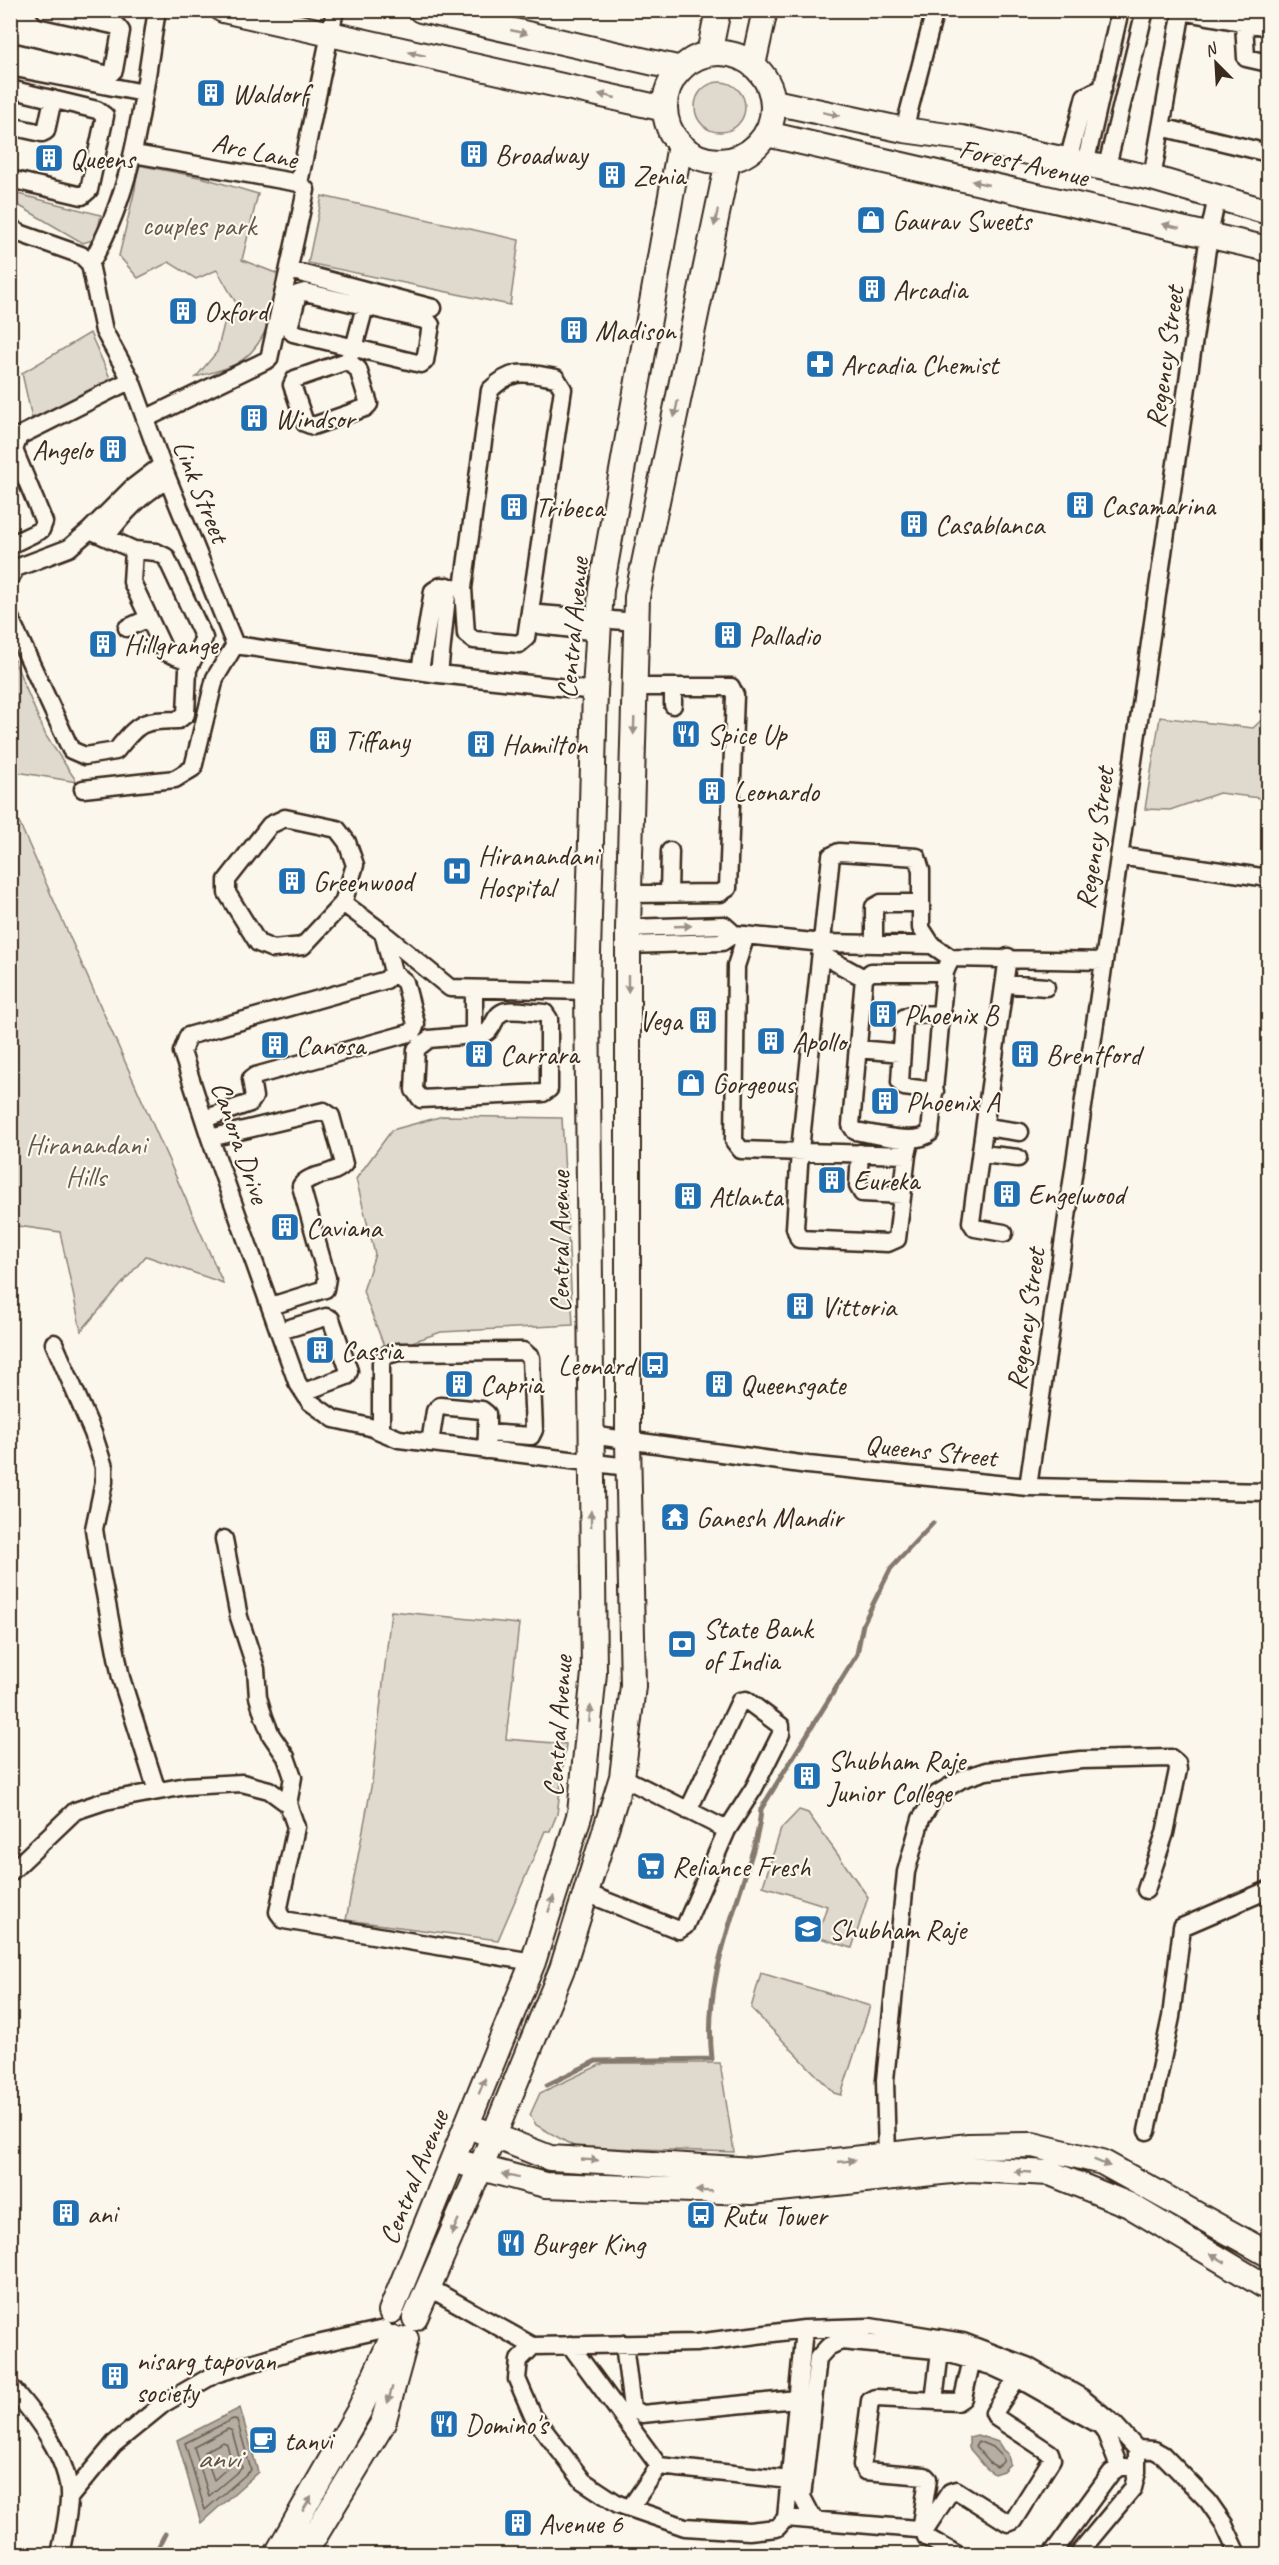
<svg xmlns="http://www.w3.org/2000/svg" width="1279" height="2565" font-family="Caveat,sans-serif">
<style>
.green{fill:#dfd9ce;stroke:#8d8276;stroke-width:1.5}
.water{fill:#b6aea2;stroke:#85796d;stroke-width:1.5}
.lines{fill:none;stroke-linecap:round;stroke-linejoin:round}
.shore{stroke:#6c5f53;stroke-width:1.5}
.stream{stroke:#85796d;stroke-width:5}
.street-casing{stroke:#3b2a1e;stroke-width:21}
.secondary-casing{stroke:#3b2a1e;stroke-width:28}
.street{stroke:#fbf7ec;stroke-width:16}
.secondary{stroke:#fbf7ec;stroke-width:24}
.oneway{fill:#9b9085}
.labels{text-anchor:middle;stroke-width:4.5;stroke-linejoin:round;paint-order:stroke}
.poi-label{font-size:28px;fill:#3b2a1e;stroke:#fbf7ec;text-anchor:start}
.street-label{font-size:28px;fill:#3b2a1e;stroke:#fbf7ec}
.park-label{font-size:28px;fill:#64564a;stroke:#fbf7ec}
.water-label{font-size:30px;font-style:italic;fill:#605246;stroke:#fbf7ec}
</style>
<rect width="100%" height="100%" fill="#fbf7ec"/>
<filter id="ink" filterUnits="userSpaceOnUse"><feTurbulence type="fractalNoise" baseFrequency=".0167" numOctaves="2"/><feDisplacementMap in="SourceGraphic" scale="12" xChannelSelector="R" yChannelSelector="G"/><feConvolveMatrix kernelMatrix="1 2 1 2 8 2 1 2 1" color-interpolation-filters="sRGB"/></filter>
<g filter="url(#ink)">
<!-- green -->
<path class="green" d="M695 107a25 25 0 1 1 50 0a25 25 0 1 1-50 0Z
M138 165 204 178 258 194 242 260 281 275C274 307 268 346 236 364 225 370 209 373 196 377L217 352 224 324 236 303 217 270 196 279 169 262 138 278 119 256 135 189Z
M10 192 101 215 96 239 83 243 11 201Z
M322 196 519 240 510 305 308 263Z
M90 333 111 380 33 423 22 373Z
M11 653 46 736 77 782 11 771Z
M1268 714V799L1219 793 1170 810 1145 809 1160 717 1253 728Z
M11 804 223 1283 146 1256 81 1331 60 1232 11 1225Z
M443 1116 562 1118 573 1325 441 1332 386 1351 363 1291 375 1254 356 1179 392 1130Z
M391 1611 519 1624 506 1739 566 1744 557 1814 550 1831H545L498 1940 346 1920 372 1782Z
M799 1810 808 1813 868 1897 852 1948 817 1937 827 1906 763 1886 781 1829Z
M761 1973 870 2006 841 2095 834 2093 751 2008Z
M604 2063H720L734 2152 575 2147 536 2125 530 2115 540 2093Z"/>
<!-- water -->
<path class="water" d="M240 2408 258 2472 201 2523 177 2440Z
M977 2435 998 2442 1003 2450 1008 2454 1010 2464 1003 2471 994 2474 986 2468 969 2448V2437Z"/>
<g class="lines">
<!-- shore -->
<path class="shore" d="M233 2419 237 2420 251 2470 205 2510 185 2443Z
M228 2429 232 2431 242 2468 209 2496 194 2447Z
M978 2441 992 2447 1003 2458V2462L997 2467 990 2463 975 2446Z
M223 2442 227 2444 232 2464 214 2480 204 2452Z"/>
<!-- stream -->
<path class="stream" d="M547 2085 596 2061 712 2059C705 1997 722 1947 741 1888 749 1862 759 1837 761 1809L857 1654 863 1624 891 1568 933 1523
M155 2554 165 2534"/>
<!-- street casing -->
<g class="street-casing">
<path id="street" d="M157 10C143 96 136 188 90 264L104 331 131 380 162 465 235 645 439 674 595 691
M1244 22 1246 58 1268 63
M10 51 109 75 114 70 121 31 117 26 45 10
M10 67 144 93
M10 89 97 110 105 116 89 190 82 196 10 179
M10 126 42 133 46 131 53 99
M1161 127 1268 153
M904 130 935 10
M134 154 299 183 306 190 269 359 145 419
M1068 161 1085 96 1103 88
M1085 165 1120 10
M1106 170 1145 10
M1152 178 1181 15 1186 12 1268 27
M299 183 335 10
M10 227 19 233 81 255 90 264
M289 270 433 308
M305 292 428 321 431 325 425 361 421 364 293 333 289 328 298 294Z
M347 361 358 369 369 404 365 408 313 426 305 423 292 385 295 379 347 361 354 348 369 291
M106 537C124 513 141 494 168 480
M10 545 41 530 44 522 14 450 19 436 131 380
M134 550 132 582 165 652 191 662
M10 578 16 568 69 548 90 530 132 488 162 465
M540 614 636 622
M10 618 71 750 85 756 116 751C140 721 142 721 178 720L186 714 188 669 204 638 166 557 156 552 134 550 90 530
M539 625 599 632
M127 628 149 618
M420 671 433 591 441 586 463 588 490 390C514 367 525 373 556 378L563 389 526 638 519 644 474 640 466 634 463 588
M439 674 448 586
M673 687V705
M83 789 175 779 193 768 215 678 235 645
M1119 856 1268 878
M669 893 670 851
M629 894 720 893 728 888 735 695 731 687H635
M343 903 303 946 273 949 258 943 227 893V880L270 825 285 818 337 829 347 842 355 865 343 903 378 929 450 988 587 991
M628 928 724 925 734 934
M383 932 393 972 386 980 188 1036 182 1052 210 1138 297 1382 310 1402 334 1419 370 1427 399 1439 628 1467
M746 935 736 966 734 1141 741 1150 907 1155 909 1146
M874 944V907L881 903H921
M628 945 722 942 734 934 823 943 932 945 951 958 1104 961
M822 955 864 978
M945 972H871L864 978 851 1125 855 1131C875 1134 916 1146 930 1133L945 972 951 958
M1005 984 1046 987
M474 1035C498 1036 489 1015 506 1011 517 1009 534 1013 545 1013L549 1019V1089L543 1093 421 1099 414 1090 416 1049 429 1039 474 1035V990
M858 1049 902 1053
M935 1091 904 1087 900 1082 904 1018 910 1015 943 1014
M204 1119 250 1103 254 1097 251 1079 255 1076 413 1032 416 1024 405 982 393 972
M986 1127 1020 1132
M210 1138 324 1111 331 1116 344 1164C333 1177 310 1172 301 1186L327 1278 325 1289 271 1306
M860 1153 858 1186 862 1193 902 1195
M982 1154 1018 1158
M907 1155 897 1239 888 1243 799 1239 795 1228 800 1150 831 856 839 852 917 857 921 870V928L932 945
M1004 1233 975 1228 971 1222 1008 957
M280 1331 326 1317 331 1319 349 1371 347 1376 304 1392
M54 1343 93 1433 104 1467V1482L94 1529 99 1562 121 1678 157 1791
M381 1431V1362L387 1355 398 1352 523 1351 531 1358 534 1430 531 1436 487 1433 486 1450
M590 1435 808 1465 1028 1487 1268 1492
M430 1443 435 1411 440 1406 482 1410 487 1414V1433
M1028 1487 1209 235 1217 197
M224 1539 239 1617 256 1669 258 1697 264 1717 271 1735 286 1757 293 1777 288 1804
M622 1777 727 1830 754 1788 781 1734V1726L746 1700 740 1701 688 1811
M10 1873 75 1811 105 1801 186 1786 242 1783 269 1790 288 1804 296 1827 278 1912 284 1920 533 1962
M586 1893 679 1930 685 1926 727 1830
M1147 2131 1171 2017 1182 1927 1268 1890
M887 2157 885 2080 906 1872 921 1819 937 1794 962 1779 986 1771 1081 1760 1171 1758 1177 1763 1178 1770 1165 1833 1146 1890
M428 2287 533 2346 696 2343 804 2329 870 2327 963 2342 1027 2366 1081 2397 1114 2424 1137 2449V2472L1133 2488 1078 2554
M624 2344 632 2408 642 2414 797 2399
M570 2345 659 2466 790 2480
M533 2346 519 2360 517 2379 533 2416 583 2481 618 2504 685 2527 749 2531 777 2528 786 2518 804 2329
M1017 2378 1100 2425 1105 2431 1119 2467
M10 2386C35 2415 71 2460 69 2499 68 2518 64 2536 60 2554
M934 2401 940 2351
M1137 2449 1154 2450 1163 2455 1208 2501 1224 2524 1238 2554
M69 2498 114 2444 163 2404 215 2374 304 2347 384 2329
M630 2508 659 2466
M786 2518 917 2529 921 2524 928 2479 925 2476 865 2471 862 2465 870 2401 876 2398 957 2402 963 2398 974 2351
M814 2520 802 2497 818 2358 828 2347 841 2341 936 2350 991 2366 1017 2378 994 2413 997 2418 1050 2453 1052 2459 1013 2521 1008 2523 956 2490 950 2492 924 2531 926 2537 956 2554
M1052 2554 1111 2473 1119 2467H1127"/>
</g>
<!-- secondary casing -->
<g class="secondary-casing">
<path id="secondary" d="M223 10 665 109
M421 10 681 69
M665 107a54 54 0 1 1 108 0a54 54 0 1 1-108 0Z
M709 54 718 10
M753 65 765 10
M774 102 904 130 962 138 1152 178 1268 212
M767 134 1268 249
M479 2130 550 2158 754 2170 969 2146 1033 2145 1102 2162 1268 2254
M466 2164 545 2185 752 2192 970 2169 1050 2173 1129 2205 1268 2288
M391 2311 533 1962 580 1813 594 1673 587 991 595 691 601 589 680 145
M415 2318 480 2169 562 1969 622 1777 633 1686 628 1442V928L637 597 728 161
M277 2554 359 2411 392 2338
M304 2554 383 2423 406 2339"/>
</g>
<!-- street -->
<use href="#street" class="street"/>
<!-- secondary -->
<use href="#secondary" class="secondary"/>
</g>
<!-- one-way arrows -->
<defs><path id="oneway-solid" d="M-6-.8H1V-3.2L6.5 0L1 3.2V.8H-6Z" transform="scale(1.5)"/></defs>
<g class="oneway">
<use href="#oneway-solid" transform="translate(519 32) rotate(13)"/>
<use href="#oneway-solid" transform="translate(417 54) rotate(-167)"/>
<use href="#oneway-solid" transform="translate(607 96) rotate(-167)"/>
<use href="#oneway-solid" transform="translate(831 114) rotate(12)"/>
<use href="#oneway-solid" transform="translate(980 183) rotate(-167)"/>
<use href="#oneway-solid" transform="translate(716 218) rotate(102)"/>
<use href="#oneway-solid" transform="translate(1171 226) rotate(-167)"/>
<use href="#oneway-solid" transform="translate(676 409) rotate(102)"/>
<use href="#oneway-solid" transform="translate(634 726) rotate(92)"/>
<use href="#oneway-solid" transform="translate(683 926) rotate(-2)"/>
<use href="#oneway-solid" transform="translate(628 984) rotate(90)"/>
<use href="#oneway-solid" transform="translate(591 1519) rotate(-91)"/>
<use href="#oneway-solid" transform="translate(590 1714) rotate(-85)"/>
<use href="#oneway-solid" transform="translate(551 1904) rotate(-72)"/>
<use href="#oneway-solid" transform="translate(482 2086) rotate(-68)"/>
<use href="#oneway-solid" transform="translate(590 2160) rotate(3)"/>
<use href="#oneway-solid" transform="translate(847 2161) rotate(-6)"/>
<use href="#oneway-solid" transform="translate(1102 2163) rotate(22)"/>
<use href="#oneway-solid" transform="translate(1023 2172) rotate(-177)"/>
<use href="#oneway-solid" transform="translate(510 2176) rotate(-166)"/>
<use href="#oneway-solid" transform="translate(704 2191) rotate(-178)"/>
<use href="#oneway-solid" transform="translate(455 2227) rotate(114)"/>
<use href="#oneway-solid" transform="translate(1218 2258) rotate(-149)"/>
<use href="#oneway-solid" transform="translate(390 2395) rotate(106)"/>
<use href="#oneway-solid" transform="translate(307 2504) rotate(-59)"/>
</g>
</g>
<!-- icons -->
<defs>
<g id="building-square" transform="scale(1.5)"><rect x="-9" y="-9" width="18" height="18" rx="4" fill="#1f6fb2" stroke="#fbf7ec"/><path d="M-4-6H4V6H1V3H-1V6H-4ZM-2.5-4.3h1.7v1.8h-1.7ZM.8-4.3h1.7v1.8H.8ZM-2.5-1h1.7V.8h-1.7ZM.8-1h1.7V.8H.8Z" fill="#fff"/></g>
<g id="shop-square" transform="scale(1.5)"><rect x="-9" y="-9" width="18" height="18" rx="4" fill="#1f6fb2" stroke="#fbf7ec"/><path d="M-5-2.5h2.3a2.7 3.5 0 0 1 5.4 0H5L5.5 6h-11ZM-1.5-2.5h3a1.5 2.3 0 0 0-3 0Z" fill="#fff"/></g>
<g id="pharmacy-square" transform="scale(1.5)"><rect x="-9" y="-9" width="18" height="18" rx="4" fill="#1f6fb2" stroke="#fbf7ec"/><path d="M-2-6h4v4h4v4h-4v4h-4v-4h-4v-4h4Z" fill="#fff"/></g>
<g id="restaurant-square" transform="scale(1.5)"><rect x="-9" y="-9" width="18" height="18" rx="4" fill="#1f6fb2" stroke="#fbf7ec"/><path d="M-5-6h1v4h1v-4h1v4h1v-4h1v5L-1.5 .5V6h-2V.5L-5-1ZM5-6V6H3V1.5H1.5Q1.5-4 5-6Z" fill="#fff"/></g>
<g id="hospital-square" transform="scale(1.5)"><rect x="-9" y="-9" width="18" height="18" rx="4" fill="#1f6fb2" stroke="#fbf7ec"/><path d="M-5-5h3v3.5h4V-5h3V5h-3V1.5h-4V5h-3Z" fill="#fff"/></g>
<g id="bus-square" transform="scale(1.5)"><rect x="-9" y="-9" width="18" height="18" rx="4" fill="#1f6fb2" stroke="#fbf7ec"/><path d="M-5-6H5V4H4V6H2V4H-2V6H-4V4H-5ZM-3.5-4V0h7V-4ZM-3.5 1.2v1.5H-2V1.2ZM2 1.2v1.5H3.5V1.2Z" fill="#fff"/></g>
<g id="temple-square" transform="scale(1.5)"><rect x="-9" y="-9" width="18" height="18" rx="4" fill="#1f6fb2" stroke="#fbf7ec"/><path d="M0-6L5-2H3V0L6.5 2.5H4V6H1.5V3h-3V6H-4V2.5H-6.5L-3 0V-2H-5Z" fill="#fff"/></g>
<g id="bank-square" transform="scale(1.5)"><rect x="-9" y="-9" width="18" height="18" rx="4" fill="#1f6fb2" stroke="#fbf7ec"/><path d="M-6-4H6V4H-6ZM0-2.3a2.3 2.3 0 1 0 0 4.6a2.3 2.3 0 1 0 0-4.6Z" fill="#fff"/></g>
<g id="supermarket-square" transform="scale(1.5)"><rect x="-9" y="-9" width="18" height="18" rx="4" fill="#1f6fb2" stroke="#fbf7ec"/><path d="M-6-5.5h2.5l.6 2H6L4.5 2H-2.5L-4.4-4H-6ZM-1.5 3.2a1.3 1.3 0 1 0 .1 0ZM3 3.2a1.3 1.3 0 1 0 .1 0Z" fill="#fff"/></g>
<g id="university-square" transform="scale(1.5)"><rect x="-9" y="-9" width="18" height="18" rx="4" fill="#1f6fb2" stroke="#fbf7ec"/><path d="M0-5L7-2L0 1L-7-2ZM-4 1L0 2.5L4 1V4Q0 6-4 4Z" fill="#fff"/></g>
<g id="cafe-square" transform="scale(1.5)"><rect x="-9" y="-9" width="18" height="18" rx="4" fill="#1f6fb2" stroke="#fbf7ec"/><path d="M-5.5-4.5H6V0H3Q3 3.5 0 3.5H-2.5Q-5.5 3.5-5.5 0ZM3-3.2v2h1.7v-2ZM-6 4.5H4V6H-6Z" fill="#fff"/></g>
</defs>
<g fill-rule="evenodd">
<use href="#building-square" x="211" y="93"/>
<use href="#building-square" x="474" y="154"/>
<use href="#building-square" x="49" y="158"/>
<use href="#building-square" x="612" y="175"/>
<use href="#shop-square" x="871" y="220"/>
<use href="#building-square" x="872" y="289"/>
<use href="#building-square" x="183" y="311"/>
<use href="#building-square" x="574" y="330"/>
<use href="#pharmacy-square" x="820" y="364"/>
<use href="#building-square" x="254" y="418"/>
<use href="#building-square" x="113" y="449"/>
<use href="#building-square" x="1080" y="505"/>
<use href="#building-square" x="514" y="507"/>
<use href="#building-square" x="914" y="524"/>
<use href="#building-square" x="728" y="635"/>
<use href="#building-square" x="103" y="644"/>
<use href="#restaurant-square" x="686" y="734"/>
<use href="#building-square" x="323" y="740"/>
<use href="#building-square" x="481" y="744"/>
<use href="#building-square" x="712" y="791"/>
<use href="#hospital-square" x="457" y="871"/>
<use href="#building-square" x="292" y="881"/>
<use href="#building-square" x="883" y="1014"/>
<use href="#building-square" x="703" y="1020"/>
<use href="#building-square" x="771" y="1041"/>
<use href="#building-square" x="275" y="1045"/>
<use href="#building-square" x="479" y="1054"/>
<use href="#building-square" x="1025" y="1054"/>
<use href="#shop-square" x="691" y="1083"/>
<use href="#building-square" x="885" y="1101"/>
<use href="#building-square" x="832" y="1180"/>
<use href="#building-square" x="1007" y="1194"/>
<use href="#building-square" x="688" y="1196"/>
<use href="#building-square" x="285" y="1227"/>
<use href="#building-square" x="800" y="1306"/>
<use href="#building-square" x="320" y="1350"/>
<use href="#bus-square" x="655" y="1365"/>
<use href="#building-square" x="459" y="1384"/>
<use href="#building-square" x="719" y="1384"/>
<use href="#temple-square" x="675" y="1517"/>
<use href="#bank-square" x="682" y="1644"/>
<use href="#building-square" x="807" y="1776"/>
<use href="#supermarket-square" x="651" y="1866"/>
<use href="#university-square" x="808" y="1929"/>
<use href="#building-square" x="66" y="2213"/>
<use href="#bus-square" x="701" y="2215"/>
<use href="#restaurant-square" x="511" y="2243"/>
<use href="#building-square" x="115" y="2376"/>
<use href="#restaurant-square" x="444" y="2424"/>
<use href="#cafe-square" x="263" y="2440"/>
<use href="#building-square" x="518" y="2523"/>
</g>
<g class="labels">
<!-- poi labels -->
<g class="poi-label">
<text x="232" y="103">Waldorf</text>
<text x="495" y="164">Broadway</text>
<text x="70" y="168">Queens</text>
<text x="633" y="185">Zenia</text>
<text x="892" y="230">Gaurav Sweets</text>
<text x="893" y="299">Arcadia</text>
<text x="204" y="321">Oxford</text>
<text x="595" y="340">Madison</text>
<text x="841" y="374">Arcadia Chemist</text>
<text x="275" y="428">Windsor</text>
<text x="92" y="459" text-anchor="end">Angelo</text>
<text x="1101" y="515">Casamarina</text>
<text x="535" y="517">Tribeca</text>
<text x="935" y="534">Casablanca</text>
<text x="749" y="645">Palladio</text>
<text x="124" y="654">Hillgrange</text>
<text x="707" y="744">Spice Up</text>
<text x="344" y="750">Tiffany</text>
<text x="502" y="754">Hamilton</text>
<text x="733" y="801">Leonardo</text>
<text x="478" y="865">Hiranandani<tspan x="478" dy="32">Hospital</tspan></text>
<text x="313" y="891">Greenwood</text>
<text x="904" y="1024">Phoenix B</text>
<text x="682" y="1030" text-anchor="end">Vega</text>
<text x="792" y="1051">Apollo</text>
<text x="296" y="1055">Canosa</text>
<text x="500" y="1064">Carrara</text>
<text x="1046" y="1064">Brentford</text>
<text x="712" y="1093">Gorgeous</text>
<text x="906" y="1111">Phoenix A</text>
<text x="853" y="1190">Eureka</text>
<text x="1028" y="1204">Engelwood</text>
<text x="709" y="1206">Atlanta</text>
<text x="306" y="1237">Caviana</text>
<text x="821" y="1316">Vittoria</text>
<text x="341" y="1360">Cassia</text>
<text x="634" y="1375" text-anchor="end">Leonard</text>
<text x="480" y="1394">Capria</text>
<text x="740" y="1394">Queensgate</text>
<text x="696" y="1527">Ganesh Mandir</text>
<text x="703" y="1638">State Bank<tspan x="703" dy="32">of India</tspan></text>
<text x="828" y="1770">Shubham Raje<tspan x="828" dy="32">Junior College</tspan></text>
<text x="672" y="1876">Reliance Fresh</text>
<text x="829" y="1939">Shubham Raje</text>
<text x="87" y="2223">ani</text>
<text x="722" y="2225">Rutu Tower</text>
<text x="532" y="2253">Burger King</text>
<text x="136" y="2370">nisarg tapovan<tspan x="136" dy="32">society</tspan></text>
<text x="465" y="2434">Domino's</text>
<text x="284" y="2450">tanvi</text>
<text x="539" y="2533">Avenue 6</text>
</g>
<!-- street labels -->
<g class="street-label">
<text transform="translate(255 150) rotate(12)" y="10">Arc Lane</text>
<text transform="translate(1024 162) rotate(13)" y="10">Forest Avenue</text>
<text transform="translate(1164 357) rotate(-82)" y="10">Regency Street</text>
<text transform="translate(202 491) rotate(68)" y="10">Link Street</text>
<text transform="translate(572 628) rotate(-85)" y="10">Central Avenue</text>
<text transform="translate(1094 838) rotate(-82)" y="10">Regency Street</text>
<text transform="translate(241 1142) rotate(71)" y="10">Canora Drive</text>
<text transform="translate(559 1242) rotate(-90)" y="10">Central Avenue</text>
<text transform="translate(1025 1319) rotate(-82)" y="10">Regency Street</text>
<text transform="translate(931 1450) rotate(6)" y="10">Queens Street</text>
<text transform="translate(557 1726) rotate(-86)" y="10">Central Avenue</text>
<text transform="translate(413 2177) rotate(-68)" y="10">Central Avenue</text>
</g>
<!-- park labels -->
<g class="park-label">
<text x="199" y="235">couples park</text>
<text x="86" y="1154">Hiranandani<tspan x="86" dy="32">Hills</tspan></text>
</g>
<!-- water labels -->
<g class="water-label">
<text x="218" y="2468">anvi</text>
</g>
</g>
<!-- margin -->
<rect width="1279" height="2565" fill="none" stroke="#fbf7ec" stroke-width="36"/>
<rect x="18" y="18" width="1243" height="2529" fill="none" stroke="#3b2a1e" stroke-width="2" filter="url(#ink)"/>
<!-- north arrow -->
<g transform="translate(1216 63) rotate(336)" stroke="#fbf7ec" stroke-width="4.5" paint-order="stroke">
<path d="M0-4.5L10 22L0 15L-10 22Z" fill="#3b2a1e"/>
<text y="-9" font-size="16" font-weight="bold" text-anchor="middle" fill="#3b2a1e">N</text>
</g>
</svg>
